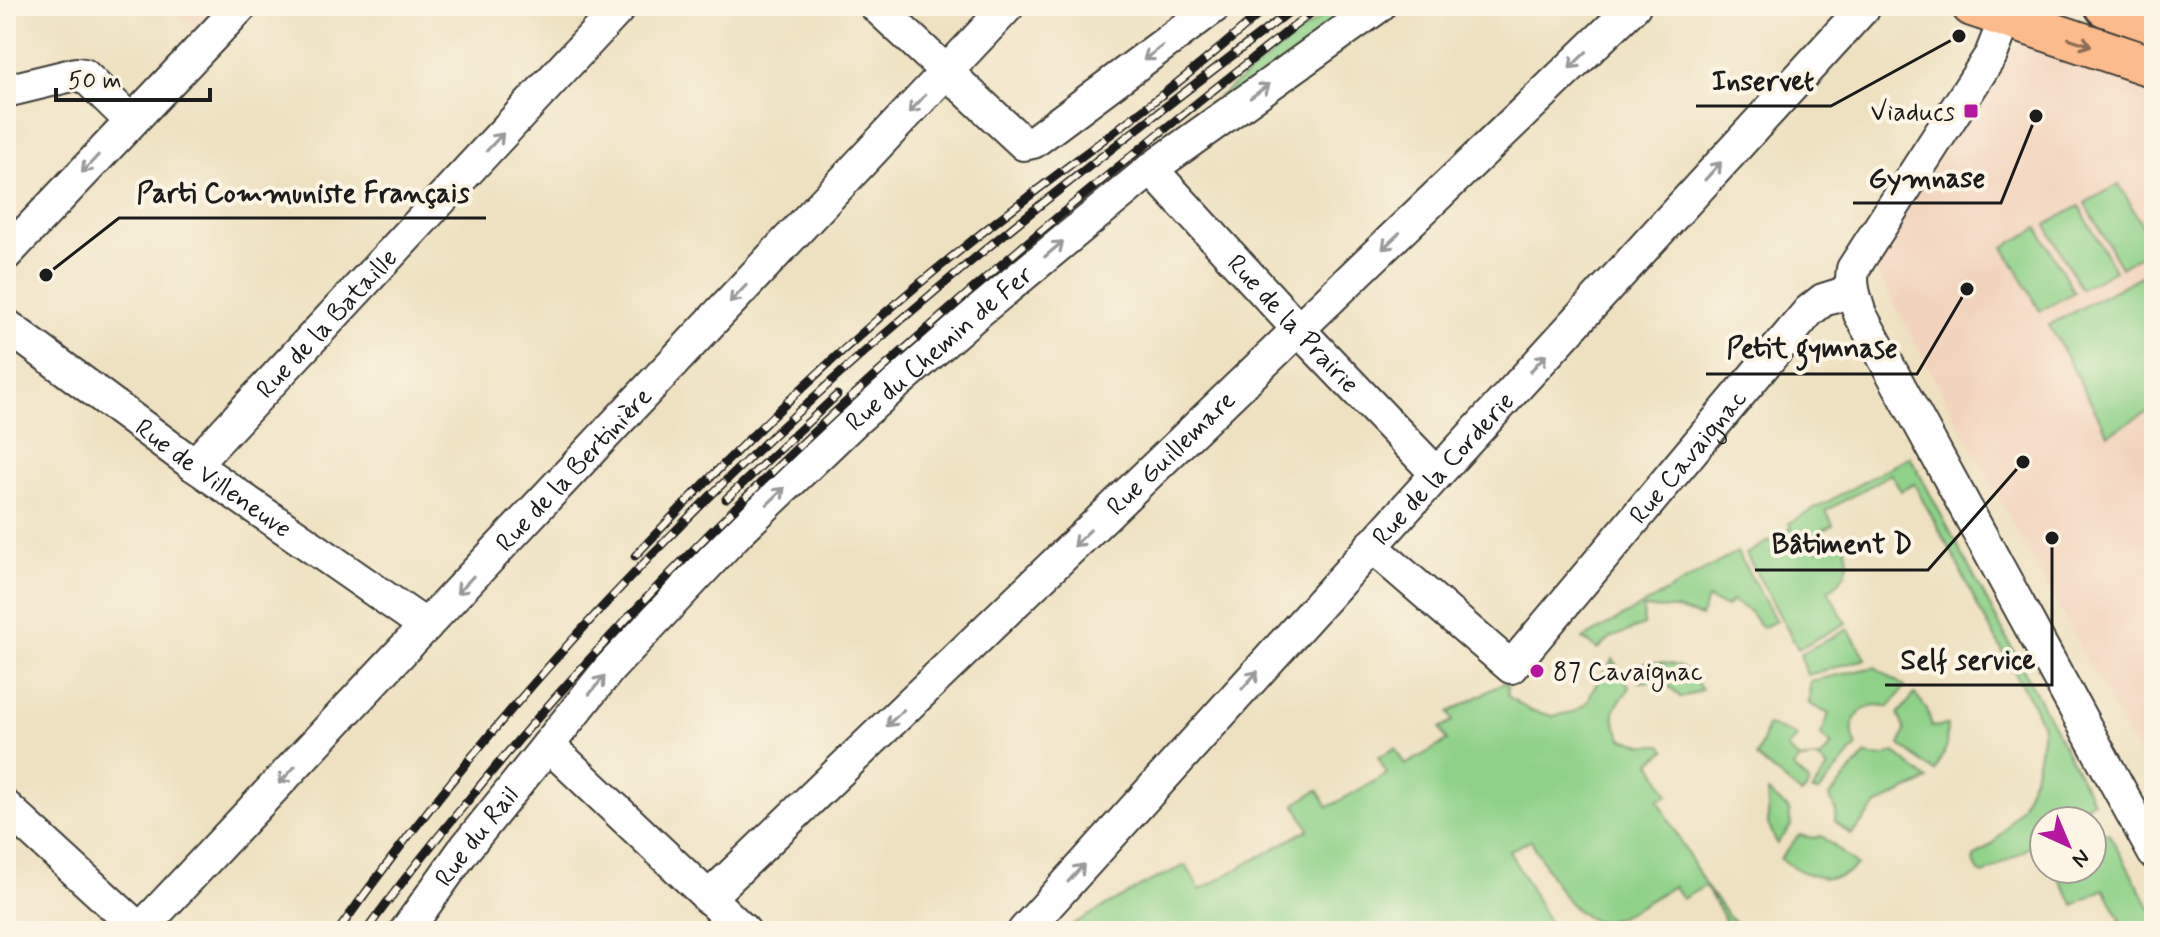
<svg xmlns="http://www.w3.org/2000/svg" width="2160" height="937" font-family="Mynerve,sans-serif">
<style>
.built{fill:#f2d4be}
.green{fill:#8fd189;stroke:#567652;stroke-width:2}
.lines{fill:none;stroke-linecap:round;stroke-linejoin:round}
.minor-casing{stroke:#3c3a35;stroke-width:36}
.major-casing{stroke:#3c3a35;stroke-width:44}
.minor{stroke:#fff;stroke-width:32}
.major{stroke:#fbbb8c;stroke-width:40}
.rail-casing{stroke:#1c1c1c;stroke-width:9}
.rail{stroke:#fcf5e5;stroke-width:6;stroke-dasharray:18;stroke-linecap:butt}
.oneway{stroke:#8c6c54}
.oneway2{stroke:#999}
.poi-dot{fill:#b5179e;stroke:#fcf5e5;stroke-width:3}
.labels{text-anchor:middle;stroke-width:8;stroke-linejoin:round;paint-order:stroke}
.poi-label{font-size:26px;fill:#1c1c1c;stroke:#fcf5e5;text-anchor:end}
.street-label{font-size:26px;fill:#1c1c1c;stroke:#fcf5e5}
.leader{fill:none;stroke:#1c1c1c;stroke-width:3}
.callout-dot{fill:#1c1c1c;stroke:#fcf5e5;stroke-width:3}
.callout-label{font-size:28px;text-anchor:middle;font-weight:bold;fill:#1c1c1c;stroke:#fcf5e5;stroke-width:8;stroke-linejoin:round;paint-order:stroke}
</style>
<rect width="100%" height="100%" fill="#fcf5e5"/>
<filter id="ink" filterUnits="userSpaceOnUse"><feTurbulence type="fractalNoise" baseFrequency=".0125" numOctaves="2"/><feDisplacementMap in="SourceGraphic" scale="16" xChannelSelector="R" yChannelSelector="G"/><feConvolveMatrix kernelMatrix="1 2 1 2 8 2 1 2 1" color-interpolation-filters="sRGB"/></filter>
<filter id="wash" filterUnits="userSpaceOnUse"><feTurbulence type="fractalNoise" baseFrequency=".006" numOctaves="4" result="noise"/><feDisplacementMap in="SourceGraphic" scale="32" xChannelSelector="R" yChannelSelector="G"/><feGaussianBlur stdDeviation="1.8" result="paint"/><feColorMatrix in="noise" values="0 0 0 0 0 0 0 0 0 0 0 0 0 0 0 0 0 1.4 0 .05"/><feComposite in="paint" operator="in"/></filter>
<g filter="url(#wash)">
<rect width="100%" height="100%" fill="#eee1c1"/>
<!-- built -->
<path class="built" d="M166 6H225L199 34Z
M2019 44H2030L2038 47 2154 89V784L1873 265 2003 57Z"/>
<!-- green -->
<path class="green" d="M1335 6H1368L1185 134 1180 127Z
M2119 184 2154 247 2121 267 2085 203Z
M2079 206 2115 270 2081 289 2046 225Z
M2038 228 2074 292 2040 311 2004 247Z
M2154 269V408L2108 434 2049 325Z
M1910 456 2093 801 2054 821H2044V826L2033 832 2039 842 1984 874 1979 872 1973 861 1975 857 1995 842 2022 805 2034 776 2042 737V726L2034 707 1980 611 1952 553 1914 484 1901 491 1891 474 1826 511 1833 525 1812 537 1819 550 1841 538C1853 558 1849 579 1828 590L1846 623 1798 649 1746 554 1792 528 1789 523Z
M1737 552 1776 621 1762 628 1750 612 1732 601 1727 607 1707 599 1701 617 1676 609 1643 608 1644 625 1611 638 1598 649 1583 639Z
M1848 629 1866 659 1807 675 1800 654Z
M1613 659 1630 688C1612 711 1608 712 1623 739L1644 745H1662L1666 750 1651 762 1669 795 1658 800 1706 886 1729 917 1748 931H1731L1705 886 1682 899 1674 886C1655 896 1635 911 1614 919 1575 935 1546 866 1531 840L1509 851 1554 931H1061L1147 883 1186 865 1200 890 1309 829 1295 804 1318 790 1328 807 1387 774 1378 757 1395 748 1405 765 1447 741 1440 728 1453 721 1449 712 1507 681 1508 696 1529 710 1553 716 1573 712 1588 702 1592 691Z
M1649 662C1679 663 1685 665 1702 690L1681 698C1669 684 1659 679 1640 682L1632 668Z
M1875 667 1905 687 1889 707C1862 699 1844 722 1857 746L1819 792 1812 791 1828 768 1817 758 1800 760 1793 767 1809 782 1805 792 1801 794 1756 757 1764 737 1767 725 1791 733 1797 737 1787 748 1799 760 1821 758 1832 745 1821 736 1829 714 1809 704 1810 681Z
M1915 694 1927 709 1932 727 1947 725 1946 748 1935 772 1900 745 1905 730 1898 714Z
M1894 752 1928 780 1877 805 1851 835 1835 821 1836 811 1829 797 1866 754C1876 759 1885 757 1894 752Z
M1768 792 1789 810 1791 826 1777 844 1768 824Z
M2108 832 2154 914V931H2101L2121 920 2104 889 2074 905 2054 869H2092V840Z
M1799 835 1813 838 1822 836 1857 865C1833 890 1803 874 1780 859Z"/>
</g>
<g filter="url(#ink)">
<g class="lines">
<!-- minor casing -->
<g class="minor-casing">
<g id="minor">
<path d="M876 6 1024 144 1033 142 1215 6"/>
<path d="M2006 17 1991 55 1853 269C1850 286 1855 298 1860 314L2154 853"/>
<path d="M6 91 76 74 84 75 131 121"/>
<path id="s1" d="M1151 169 1299 330 1437 474"/>
<path d="M6 254 241 6"/>
<path id="s2" d="M6 325 194 465 426 626"/>
<path id="s3" d="M194 465 621 6"/>
<path id="s4" d="M1371 546 1511 667 1809 311 1823 300 1852 291"/>
<path d="M548 745 744 931"/>
<path d="M6 807 140 930"/>
<path id="s5" d="M708 898 1634 6"/>
<path id="s6" d="M139 931 1008 6"/>
<path id="s7" d="M406 931 463 851 609 669 739 531 854 421 978 312 1151 169 1379 6"/>
<path id="s8" d="M1024 931 1437 474 1865 6"/>
</g>
</g>
<!-- major casing -->
<g class="major-casing">
<path id="major" d="M1972 6 2154 67
M2105 6 2154 23"/>
</g>
<!-- minor -->
<use href="#minor" class="minor"/>
<!-- major -->
<use href="#major" class="major"/>
<!-- rail casing -->
<g class="rail-casing">
<path id="rail" d="M726 499 837 395
M635 556C740 444 848 339 968 244 1067 164 1174 92 1268 6
M338 931C472 743 627 570 797 413 954 267 1127 136 1297 6
M366 931C396 889 428 849 461 809 708 503 1010 247 1320 6"/>
</g>
<!-- rail -->
<use href="#rail" class="rail"/>
</g>
<!-- one-way arrows -->
<defs><path id="oneway-shaft" d="M-6 0H5M1.5-3L5.5 0L1.5 3" fill="none" stroke-width="1.6" stroke-linecap="round" stroke-linejoin="round" transform="scale(2)"/></defs>
<use class="oneway" href="#oneway-shaft" transform="translate(2080 42) rotate(18)"/>
<g class="oneway2">
<use href="#oneway-shaft" transform="translate(1153 53) rotate(143)"/>
<use href="#oneway-shaft" transform="translate(1578 60) rotate(136)"/>
<use href="#oneway-shaft" transform="translate(1260 91) rotate(-36)"/>
<use href="#oneway-shaft" transform="translate(917 104) rotate(133)"/>
<use href="#oneway-shaft" transform="translate(495 142) rotate(-47)"/>
<use href="#oneway-shaft" transform="translate(90 164) rotate(133)"/>
<use href="#oneway-shaft" transform="translate(1713 171) rotate(-48)"/>
<use href="#oneway-shaft" transform="translate(1391 241) rotate(136)"/>
<use href="#oneway-shaft" transform="translate(1054 249) rotate(-40)"/>
<use href="#oneway-shaft" transform="translate(738 294) rotate(133)"/>
<use href="#oneway-shaft" transform="translate(1538 363) rotate(-48)"/>
<use href="#oneway-shaft" transform="translate(776 496) rotate(-44)"/>
<use href="#oneway-shaft" transform="translate(1082 538) rotate(136)"/>
<use href="#oneway-shaft" transform="translate(465 585) rotate(133)"/>
<use href="#oneway-shaft" transform="translate(1250 680) rotate(-48)"/>
<use href="#oneway-shaft" transform="translate(597 685) rotate(-51)"/>
<use href="#oneway-shaft" transform="translate(895 718) rotate(136)"/>
<use href="#oneway-shaft" transform="translate(287 775) rotate(133)"/>
<use href="#oneway-shaft" transform="translate(1076 873) rotate(-48)"/>
</g>
</g>
<!-- markers -->
<g class="poi-dot">
<rect x="1963" y="103" width="16" height="16" rx="4"/>
<circle cx="1537" cy="671" r="8"/>
</g>
<g class="labels">
<!-- poi labels -->
<g class="poi-label">
<text x="1955" y="120">Viaducs</text>
<text x="1553" y="680" text-anchor="start">87 Cavaignac</text>
</g>
<!-- street labels -->
<g class="street-label">
<text dy="9" stroke="none"><textPath href="#s1" startOffset="210">Rue de la Prairie</textPath></text>
<text dy="9" stroke="none"><textPath href="#s3" startOffset="194">Rue de la Bataille</textPath></text>
<text dy="9" stroke="none"><textPath href="#s7" startOffset="792">Rue du Chemin de Fer</textPath></text>
<text dy="9" stroke="none"><textPath href="#s5" startOffset="642">Rue Guillemare</textPath></text>
<text dy="9" stroke="none"><textPath href="#s4" startOffset="460">Rue Cavaignac</textPath></text>
<text dy="9" stroke="none"><textPath href="#s8" startOffset="624">Rue de la Corderie</textPath></text>
<text dy="9" stroke="none"><textPath href="#s6" startOffset="634">Rue de la Bertinière</textPath></text>
<text dy="9" stroke="none"><textPath href="#s2" startOffset="258">Rue de Villeneuve</textPath></text>
<text dy="9" stroke="none"><textPath href="#s7" startOffset="118">Rue du Rail</textPath></text>
</g>
</g>
<!-- callouts -->
<path class="leader" d="M1959 36L1831 106H1696M2036 116L2001 203H1853M46 275L119 218H486M1967 289L1917 374H1706M2023 462L1928 570H1755M2052 538L2052 685H1885"/>
<g class="callout-dot">
<circle cx="1959" cy="36" r="8"/>
<circle cx="2036" cy="116" r="8"/>
<circle cx="46" cy="275" r="8"/>
<circle cx="1967" cy="289" r="8"/>
<circle cx="2023" cy="462" r="8"/>
<circle cx="2052" cy="538" r="8"/>
</g>
<g class="callout-label">
<text x="1763" y="90">Inservet</text>
<text x="1927" y="187">Gymnase</text>
<text x="303" y="202">Parti Communiste Français</text>
<text x="1812" y="357">Petit gymnase</text>
<text x="1842" y="553">Bâtiment D</text>
<text x="1968" y="669">Self service</text>
</g>
<!-- margin -->
<rect width="2160" height="937" fill="none" stroke="#fcf5e5" stroke-width="32"/>
<!-- north arrow -->
<g transform="translate(2068 845) rotate(136)"><circle r="38" fill="#fcf5e5" stroke="#a29e95" stroke-width="2"/>
<path d="M0-6L14 30L0 20L-14 30Z" fill="#b5179e"/>
<text y="-12" font-size="22" font-weight="bold" text-anchor="middle" fill="#1c1c1c">N</text>
</g>
<!-- scale -->
<path d="M56 88v12h154v-12" fill="none" stroke="#1c1c1c" stroke-width="4"/>
<text x="68" y="88" font-size="24" fill="#1c1c1c" stroke="#fcf5e5" stroke-width="6" paint-order="stroke">50 m</text>
</svg>
